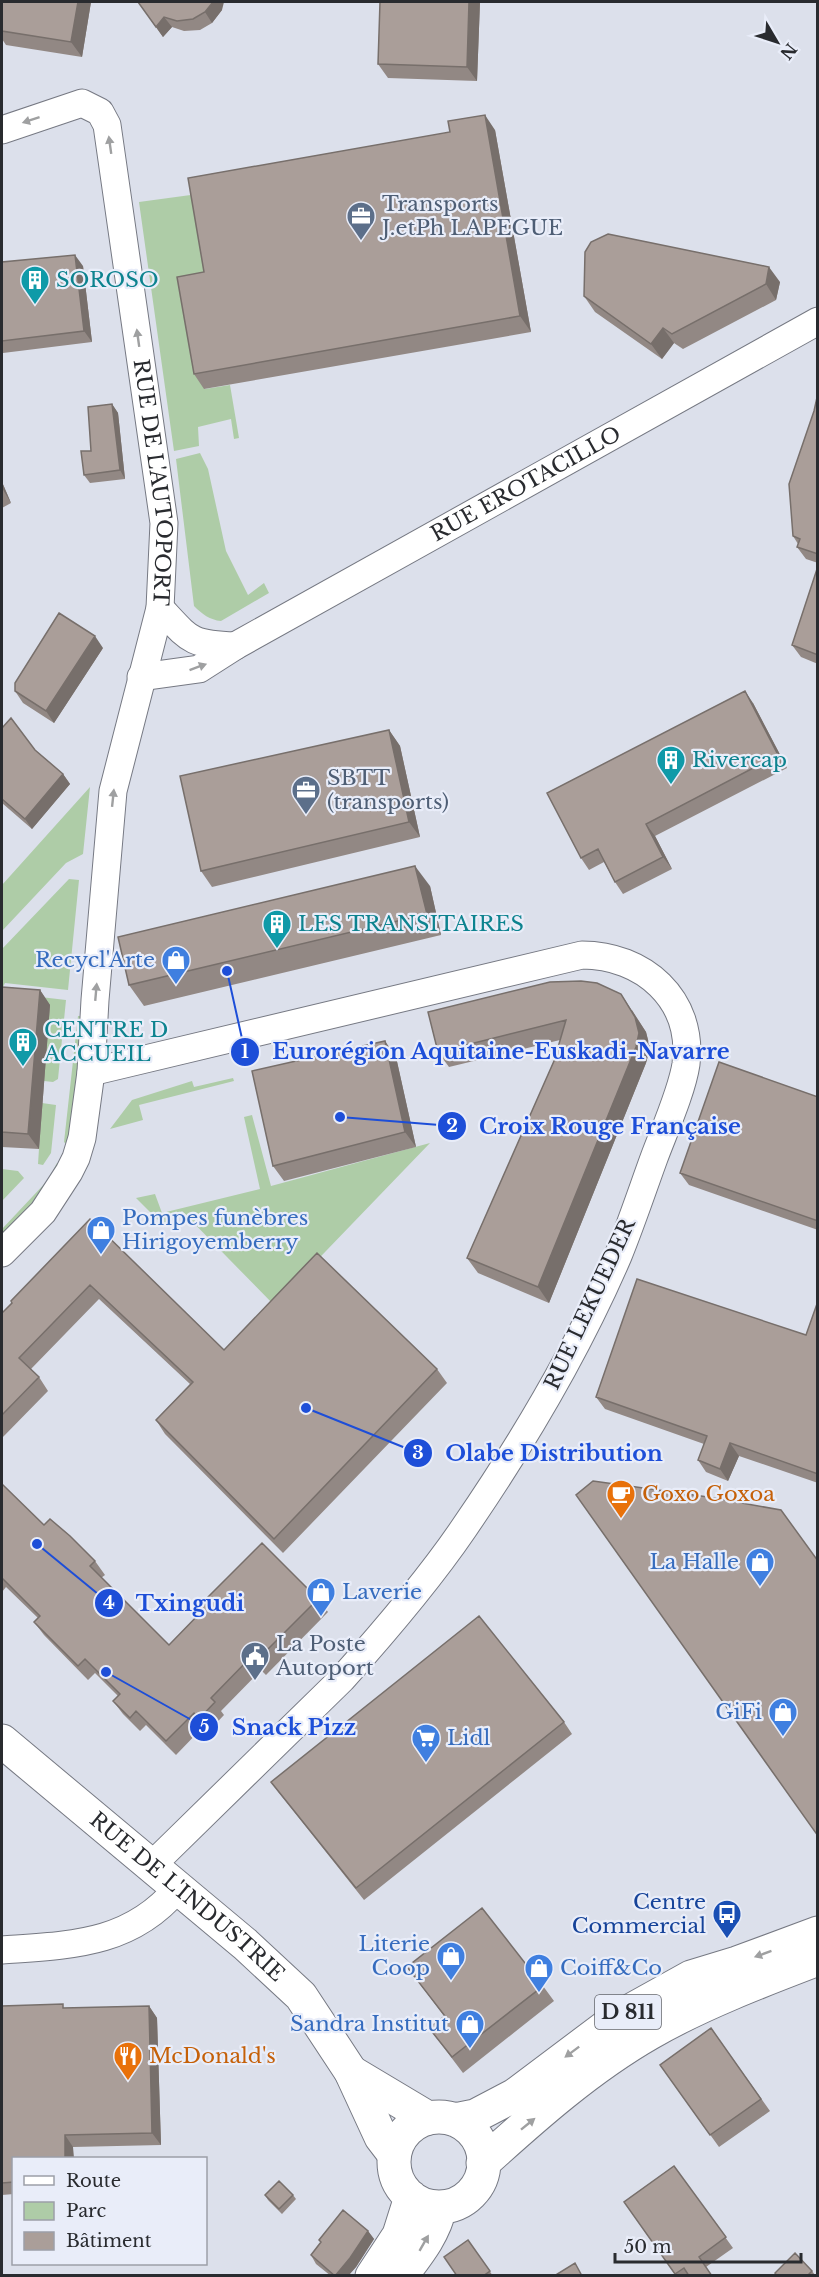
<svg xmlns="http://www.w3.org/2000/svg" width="819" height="2277" font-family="'Libre Baskerville',serif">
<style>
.green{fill:#aecca7}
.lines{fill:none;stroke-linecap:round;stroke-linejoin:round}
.minor-casing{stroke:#767983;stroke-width:29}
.tertiary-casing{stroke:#767983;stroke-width:35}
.primary-casing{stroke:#767983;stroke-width:35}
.minor{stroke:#fff;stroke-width:27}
.tertiary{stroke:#fff;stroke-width:33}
.primary{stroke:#fff;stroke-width:33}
.wall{fill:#928884}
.shaded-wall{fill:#776f6b}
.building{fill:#aa9e99;stroke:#776f6b;stroke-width:1.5}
.oneway{fill:#9fa0a1}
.labels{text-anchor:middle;stroke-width:4.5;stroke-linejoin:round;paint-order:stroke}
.shield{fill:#e9edf9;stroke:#63656c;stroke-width:1.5}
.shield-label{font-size:20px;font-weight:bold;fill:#292b2f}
.service-label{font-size:21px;fill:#4e5e75;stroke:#e9edf9;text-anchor:start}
.culture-label{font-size:21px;fill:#0d838f;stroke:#e9edf9;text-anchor:start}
.street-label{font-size:21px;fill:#292b2f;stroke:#e9edf9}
.shop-label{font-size:21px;fill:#366cbe;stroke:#e9edf9;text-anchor:end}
.food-label{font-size:21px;fill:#c56008;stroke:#e9edf9;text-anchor:start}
.transit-label{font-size:21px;fill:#164399;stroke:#e9edf9;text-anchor:end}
.leader{fill:none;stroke:#1d4ed8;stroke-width:2}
.callout-dot{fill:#1d4ed8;stroke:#e9edf9;stroke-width:2}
.mark-label{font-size:18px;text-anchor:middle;font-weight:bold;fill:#fff}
.callout-label{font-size:22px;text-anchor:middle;font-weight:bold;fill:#1d4ed8;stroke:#e9edf9;stroke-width:4.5;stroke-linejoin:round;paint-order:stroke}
</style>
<rect width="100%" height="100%" fill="#dce0eb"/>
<!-- green -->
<path class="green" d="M198 194 215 287 205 389 230 385 239 438 234 439 231 419 198 427 199 446 174 451 139 202Z
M200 453 208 469 226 551 248 595 264 583 269 593 221 621C210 620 202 614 194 606L176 459Z
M90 787 83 854 66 863 2 931V885Z
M69 879 79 880 68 990 5 983 2 989V949Z
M32 996 66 1000 58 1079 53 1082 44 1081Z
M78 1016H84L75 1124 68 1146 64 1142Z
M233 1078 234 1081 139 1105 143 1120 110 1129 132 1100 192 1081 194 1087Z
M42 1103 56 1105 51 1153 43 1165 38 1164Z
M252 1115 271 1186 430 1143 274 1305 182 1211 165 1227 136 1198 155 1194 162 1213 260 1189 244 1117Z
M57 1163 61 1164 47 1188 2 1237V1229L48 1180Z
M2 1169 18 1171 24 1178 2 1201Z"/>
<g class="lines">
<!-- minor casing -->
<g class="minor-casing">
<g id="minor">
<path id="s1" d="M2 130 82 103 100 112 107 125 164 523 160 608 113 791 95 1000 91 1072 82 1138 76 1158 69 1172 43 1212 2 1253"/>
<path id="s2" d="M235 646 818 321"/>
<path d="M141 677 199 669 235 646C189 644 190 640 160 608"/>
<path d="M91 1072 582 955C643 955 694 999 686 1064 682 1091 664 1131 654 1158 642 1191 631 1224 618 1256 577 1351 523 1442 464 1528 428 1581 385 1631 342 1679L151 1866"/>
<path d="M2 1950C70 1945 130 1945 177 1889"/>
</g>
</g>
<!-- tertiary casing -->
<g class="tertiary-casing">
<g id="tertiary">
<path id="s3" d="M2 1741 245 1944 301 1996 351 2072 381 2137 394 2154"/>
<path d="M351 2072 428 2118"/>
</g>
</g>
<!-- primary casing -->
<g class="primary-casing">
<path id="primary" d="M394 2162a45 45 0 1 1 90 0a45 45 0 1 1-90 0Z
M455 2120 475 2116 515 2095 619 2017 691 1977 737 1963 818 1933
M483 2163C535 2116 589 2068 650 2033 700 2004 763 1980 818 1959
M372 2276 399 2235 411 2197
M401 2276C417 2255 435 2233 440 2207"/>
</g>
<!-- minor -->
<use href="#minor" class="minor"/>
<!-- tertiary -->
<use href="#tertiary" class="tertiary"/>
<!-- primary -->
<use href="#primary" class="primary"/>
</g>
<!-- wall -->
<path class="wall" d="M2 2H91L82 57 6 45 2 39Z
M138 2 222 10 212 23 200 30 184 31 172 27 163 37Z
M380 2H480L477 81 388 78 378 64Z
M495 130 531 332 204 389 194 374 204 272Z
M2 262 83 266 92 342 3 353 2 351Z
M780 282 776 300 683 349 674 343 662 359 595 312 584 296Z
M818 393V563L806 559 797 547 798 544 793 536 814 411Z
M112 404 118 413 125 479 90 483 84 475 91 451Z
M2 482 11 503 2 508Z
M818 566V664L801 657 792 645Z
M103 648 54 723 23 703 15 691Z
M753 703 787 768 655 836 672 869 623 894 615 882 604 862 589 870 581 858Z
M2 728 35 750 63 774 70 784 32 829 2 803Z
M389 730 400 746 420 837 212 887 201 871Z
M430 886 441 935 144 1006 129 985Z
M2 987 40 990 50 1005 39 1149 2 1147Z
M632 1010 646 1032 650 1048 646 1063 549 1303 478 1273 467 1258 554 1061 560 1040 449 1067 438 1052 428 1012Z
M396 1057 416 1147 284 1181 273 1166Z
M818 1097V1230L689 1185 680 1173Z
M90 1219 224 1350 437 1369 447 1383 283 1553 165 1434 156 1420 190 1384 99 1299 31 1369 39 1377 48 1391 2 1438V1313Z
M818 1301V1483L739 1456 728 1481 706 1472 698 1460 704 1444 605 1409 596 1397 806 1335Z
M2 1484 44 1525 95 1561 105 1575 101 1578 169 1645 202 1611 199 1606 318 1599 328 1612 266 1675 261 1670 221 1711 224 1715 208 1732 203 1727 176 1755 146 1725 140 1731 123 1714 113 1701 118 1696 95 1673 88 1680 44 1635 34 1622 38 1618 6 1587 2 1592Z
M564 1722 572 1734 364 1900 280 1794 271 1782Z
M407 1967 543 1986 554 2001 463 2073 429 2028 444 2016Z
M2 2006 65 2008 149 2006 157 2018 161 2145 73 2147 14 2158V2194L2 2195Z
M711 2028 770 2111 719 2147 660 2065Z
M674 2166 733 2248 706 2267 712 2276H676L624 2202Z
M265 2195H293L296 2199 282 2214 268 2200Z
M368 2231 374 2239 356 2267 348 2276H331L316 2264 311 2255 321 2243 319 2240Z
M468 2240 493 2276H457Z
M812 2271 815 2275 776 2276Z"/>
<!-- shaded-wall -->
<path class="shaded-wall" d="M78 2H91L82 57 71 42Z
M213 2H224L222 10 212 23 205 12Z
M469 2H480L477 81 467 67Z
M164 17 172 27 163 37 156 27Z
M485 115 495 130 531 332 520 316Z
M75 255 83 266 92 342 84 331Z
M769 267 780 282 776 300 766 284Z
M663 328 674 343 662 359 651 344Z
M112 404 118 413 125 479 120 470Z
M2 482 11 503 2 488Z
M95 636 103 648 54 723 46 711Z
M745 691 753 703 787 768 778 755Z
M389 730 400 746 420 837 409 822Z
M63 774 70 784 32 829 25 819Z
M646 824 655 836 672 869 663 857Z
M415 866 430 886 441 935 427 914Z
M40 990 50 1005 39 1149 28 1134Z
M621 994 646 1032 650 1048 646 1063 549 1303 538 1287Z
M385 1041 396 1057 416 1147 405 1132Z
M730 1443 739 1456 728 1481 720 1469Z
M149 2006 157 2018 161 2145 152 2133Z
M65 2135 73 2147 74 2158H65Z
M368 2231 374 2239 356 2267 348 2276H335Z"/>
<!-- building -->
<path class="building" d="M2 2H78L71 42 2 31Z
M138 2H213L205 12 193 19 177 21 164 17 156 27Z
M380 2H469L467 67 378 64Z
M485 115 520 316 194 374 177 277 204 272 188 178 450 132 448 121Z
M608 234 769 267 766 284 672 334 663 328 651 344 584 296 585 252 591 242Z
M75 255 84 331 2 341V262Z
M818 393V554L797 547 800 539 793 536 789 484 814 411Z
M112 404 120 470 84 475 81 451H91L88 407Z
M818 566V655L792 645Z
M59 613 95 636 46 711 15 691V683Z
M745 691 778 755 646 824 663 857 615 882 598 849 581 858 547 793Z
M11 718 35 750 63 774 25 819 2 799V728Z
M389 730 409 822 201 871 180 776Z
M415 866 427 914 129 985 118 937Z
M581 981 597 983 621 994 635 1017 639 1033 636 1047 538 1287 467 1258 554 1061 566 1020 438 1052 428 1012 550 982Z
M2 987 40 990 28 1134 2 1132Z
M385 1041 405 1132 273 1166 252 1071Z
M719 1062 818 1097V1221L680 1173Z
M90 1219 224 1350 317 1253 437 1369 274 1539 156 1420 193 1382 90 1285 19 1358 39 1377 2 1415V1313L12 1303 11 1301Z
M637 1279 806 1335 818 1301V1474L730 1443 720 1469 698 1460 707 1436 596 1397Z
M593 1481 708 1497 781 1510 818 1561V1836L576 1495Z
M2 1484 44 1525 50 1519 70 1536 95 1561 90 1566 169 1645 203 1610 199 1606 262 1543 318 1599 256 1661 251 1657 211 1698 215 1702 199 1719 194 1713 166 1741 136 1711 130 1718 113 1701 120 1694 85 1659 78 1666 34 1622 40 1616 2 1578Z
M479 1616 564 1722 356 1888 271 1782Z
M482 1908 543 1986 452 2057 429 2028 445 2016 407 1967Z
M63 2004V2008L149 2006 152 2133 65 2135V2158H14V2182L2 2183V2006Z
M711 2028 761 2099 710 2135 660 2065Z
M674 2166 726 2237 699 2257 712 2276H689L684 2268 675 2274 624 2202Z
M279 2181 293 2195 279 2209 265 2195Z
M343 2210 368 2231 350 2258 335 2276 311 2255 321 2242 319 2240Z
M468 2240 490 2271 483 2276H457L444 2257Z
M795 2253 812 2271 807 2276H777L775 2273Z
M575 2263 582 2276H554Z"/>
<!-- one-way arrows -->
<defs><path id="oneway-solid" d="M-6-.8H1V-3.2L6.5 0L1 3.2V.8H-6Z" transform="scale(1.5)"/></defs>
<g class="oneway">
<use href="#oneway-solid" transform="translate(31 120) rotate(162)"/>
<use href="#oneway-solid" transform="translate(110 145) rotate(-98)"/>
<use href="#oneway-solid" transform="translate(138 338) rotate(-98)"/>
<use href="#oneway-solid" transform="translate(198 667) rotate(-20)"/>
<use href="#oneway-solid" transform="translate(113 798) rotate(-84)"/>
<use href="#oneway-solid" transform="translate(96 992) rotate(-85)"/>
<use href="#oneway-solid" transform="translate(763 1954) rotate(160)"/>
<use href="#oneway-solid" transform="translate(572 2052) rotate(143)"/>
<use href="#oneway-solid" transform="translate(528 2124) rotate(-39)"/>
<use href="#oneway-solid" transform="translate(424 2243) rotate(-60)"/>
</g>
<!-- icons -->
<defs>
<g id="office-pin" transform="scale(1.5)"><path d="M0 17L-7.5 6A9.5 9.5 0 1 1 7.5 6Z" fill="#5c6f8a" stroke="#e9edf9"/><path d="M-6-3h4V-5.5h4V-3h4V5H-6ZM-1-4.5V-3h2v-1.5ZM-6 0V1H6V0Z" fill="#fff"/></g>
<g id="building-pin" transform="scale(1.5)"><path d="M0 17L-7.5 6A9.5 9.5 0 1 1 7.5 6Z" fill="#0f9aa8" stroke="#e9edf9"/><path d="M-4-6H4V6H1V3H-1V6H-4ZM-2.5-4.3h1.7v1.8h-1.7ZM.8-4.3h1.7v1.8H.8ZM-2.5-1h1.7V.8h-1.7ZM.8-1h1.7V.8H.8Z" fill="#fff"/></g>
<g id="shop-pin" transform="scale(1.5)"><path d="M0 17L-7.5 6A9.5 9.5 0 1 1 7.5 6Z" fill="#3f7fe0" stroke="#e9edf9"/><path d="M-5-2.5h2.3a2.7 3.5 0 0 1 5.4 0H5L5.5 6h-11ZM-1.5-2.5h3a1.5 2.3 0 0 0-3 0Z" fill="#fff"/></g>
<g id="cafe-pin" transform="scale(1.5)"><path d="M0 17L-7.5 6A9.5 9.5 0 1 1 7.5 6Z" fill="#e8710a" stroke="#e9edf9"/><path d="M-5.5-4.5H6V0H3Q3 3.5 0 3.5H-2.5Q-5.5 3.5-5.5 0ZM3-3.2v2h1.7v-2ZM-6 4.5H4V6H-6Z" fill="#fff"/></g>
<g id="civic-pin" transform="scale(1.5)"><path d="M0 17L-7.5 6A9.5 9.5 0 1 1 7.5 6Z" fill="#5c6f8a" stroke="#e9edf9"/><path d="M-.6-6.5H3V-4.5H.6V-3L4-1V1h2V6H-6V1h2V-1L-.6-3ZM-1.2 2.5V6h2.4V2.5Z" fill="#fff"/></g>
<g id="supermarket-pin" transform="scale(1.5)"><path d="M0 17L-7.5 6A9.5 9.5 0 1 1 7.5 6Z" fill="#3f7fe0" stroke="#e9edf9"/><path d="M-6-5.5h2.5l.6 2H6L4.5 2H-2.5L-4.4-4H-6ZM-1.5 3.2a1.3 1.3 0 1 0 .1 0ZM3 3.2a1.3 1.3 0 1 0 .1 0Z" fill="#fff"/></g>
<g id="bus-pin" transform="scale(1.5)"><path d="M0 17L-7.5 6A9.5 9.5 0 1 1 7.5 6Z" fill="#1a4fb4" stroke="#e9edf9"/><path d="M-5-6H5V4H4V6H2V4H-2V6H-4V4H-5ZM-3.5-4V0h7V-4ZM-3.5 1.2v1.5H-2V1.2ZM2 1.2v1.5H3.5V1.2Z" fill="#fff"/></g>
<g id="restaurant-pin" transform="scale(1.5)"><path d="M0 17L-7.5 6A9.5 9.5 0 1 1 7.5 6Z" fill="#e8710a" stroke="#e9edf9"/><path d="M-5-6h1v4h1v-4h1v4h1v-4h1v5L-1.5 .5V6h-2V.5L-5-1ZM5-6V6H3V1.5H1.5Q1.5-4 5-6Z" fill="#fff"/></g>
</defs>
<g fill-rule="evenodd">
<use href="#office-pin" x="361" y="216"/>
<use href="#building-pin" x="35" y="280"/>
<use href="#building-pin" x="671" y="760"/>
<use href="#office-pin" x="306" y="790"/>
<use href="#building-pin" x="277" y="924"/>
<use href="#shop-pin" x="176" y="960"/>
<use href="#building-pin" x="23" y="1042"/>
<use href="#shop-pin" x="101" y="1230"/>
<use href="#cafe-pin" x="621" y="1494"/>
<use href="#shop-pin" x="760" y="1562"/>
<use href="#shop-pin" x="321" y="1592"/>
<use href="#civic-pin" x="255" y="1656"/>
<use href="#shop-pin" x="783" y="1712"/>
<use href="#supermarket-pin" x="426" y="1738"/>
<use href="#bus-pin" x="727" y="1914"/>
<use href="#shop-pin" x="451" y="1956"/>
<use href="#shop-pin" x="539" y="1968"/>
<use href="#shop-pin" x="470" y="2024"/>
<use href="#restaurant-pin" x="128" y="2056"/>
</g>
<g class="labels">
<!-- shield labels -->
<rect class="shield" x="595" y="1995" width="66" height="34" rx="4.5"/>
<g class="shield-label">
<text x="628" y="2019">D 811</text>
</g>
<!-- service labels -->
<g class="service-label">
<text x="382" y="211">Transports<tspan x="382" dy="24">J.etPh LAPEGUE</tspan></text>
<text x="327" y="785">SBTT<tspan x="327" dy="24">(transports)</tspan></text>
<text x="276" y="1651">La Poste<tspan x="276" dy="24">Autoport</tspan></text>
</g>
<!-- culture labels -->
<g class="culture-label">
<text x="56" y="287">SOROSO</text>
<text x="692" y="767">Rivercap</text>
<text x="298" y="931">LES TRANSITAIRES</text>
<text x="44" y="1037">CENTRE D<tspan x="44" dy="24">ACCUEIL</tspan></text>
</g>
<!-- street labels -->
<g class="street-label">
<text dy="7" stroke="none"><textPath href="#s1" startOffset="480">RUE DE L'AUTOPORT</textPath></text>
<text dy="7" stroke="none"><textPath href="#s2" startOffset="333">RUE EROTACILLO</textPath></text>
<text transform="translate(590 1304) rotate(-65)" y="7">RUE LEKUEDER</text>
<text dy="7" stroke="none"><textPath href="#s3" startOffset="242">RUE DE L'INDUSTRIE</textPath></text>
</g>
<!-- shop labels -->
<g class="shop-label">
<text x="155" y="967">Recycl'Arte</text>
<text x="122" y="1225" text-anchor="start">Pompes funèbres<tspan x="122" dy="24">Hirigoyemberry</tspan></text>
<text x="739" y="1569">La Halle</text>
<text x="342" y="1599" text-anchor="start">Laverie</text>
<text x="762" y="1719">GiFi</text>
<text x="447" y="1745" text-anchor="start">Lidl</text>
<text x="430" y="1951">Literie<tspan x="430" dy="24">Coop</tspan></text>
<text x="560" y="1975" text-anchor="start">Coiff&amp;Co</text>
<text x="449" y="2031">Sandra Institut</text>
</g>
<!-- food labels -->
<g class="food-label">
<text x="642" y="1501">Goxo Goxoa</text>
<text x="149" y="2063">McDonald's</text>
</g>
<!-- transit labels -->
<g class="transit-label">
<text x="706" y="1909">Centre<tspan x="706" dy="24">Commercial</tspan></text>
</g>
</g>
<!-- callouts -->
<path class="leader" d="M227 971L245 1052M340 1117L452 1126M306 1408L418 1453M37 1544L109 1603M106 1672L204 1727"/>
<g class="callout-dot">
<circle cx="227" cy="971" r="6"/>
<circle cx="340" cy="1117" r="6"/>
<circle cx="306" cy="1408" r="6"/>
<circle cx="37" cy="1544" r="6"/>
<circle cx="106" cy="1672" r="6"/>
<circle cx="245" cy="1052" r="15"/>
<circle cx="452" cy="1126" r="15"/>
<circle cx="418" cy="1453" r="15"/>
<circle cx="109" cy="1603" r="15"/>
<circle cx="204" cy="1727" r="15"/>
</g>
<g class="mark-label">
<text x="245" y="1058">1</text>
<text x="452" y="1132">2</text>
<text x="418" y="1459">3</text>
<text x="109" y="1609">4</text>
<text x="204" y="1733">5</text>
</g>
<g class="callout-label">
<text x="501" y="1059">Eurorégion Aquitaine-Euskadi-Navarre</text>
<text x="610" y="1134">Croix Rouge Française</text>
<text x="554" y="1461">Olabe Distribution</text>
<text x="190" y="1611">Txingudi</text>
<text x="294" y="1735">Snack Pizz</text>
</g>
<!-- border -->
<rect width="819" height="2277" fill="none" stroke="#292b2f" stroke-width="6"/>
<!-- legend -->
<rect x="12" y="2157" width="195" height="108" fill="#e9edf9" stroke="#9c9fa8" stroke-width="1.5"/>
<rect x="24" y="2176" width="30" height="9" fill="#ffffff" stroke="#9c9fa8" stroke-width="1.5"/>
<text x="66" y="2187" font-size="18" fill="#292b2f">Route</text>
<rect x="24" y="2202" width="30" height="18" fill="#aecca7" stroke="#9c9fa8" stroke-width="1.5"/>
<text x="66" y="2217" font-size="18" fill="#292b2f">Parc</text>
<rect x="24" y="2232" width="30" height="18" fill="#aa9e99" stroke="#9c9fa8" stroke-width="1.5"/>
<text x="66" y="2247" font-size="18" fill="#292b2f">Bâtiment</text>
<!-- north arrow -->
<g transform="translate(777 42) rotate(129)" stroke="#e9edf9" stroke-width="4.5" paint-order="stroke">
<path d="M0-4.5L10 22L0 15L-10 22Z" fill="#292b2f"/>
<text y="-9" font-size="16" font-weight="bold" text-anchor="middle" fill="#292b2f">N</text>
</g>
<!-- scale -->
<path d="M615 2253v9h186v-9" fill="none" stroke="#292b2f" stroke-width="3"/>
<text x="624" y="2253" font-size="18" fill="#292b2f" stroke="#e9edf9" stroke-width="4.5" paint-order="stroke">50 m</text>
</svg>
